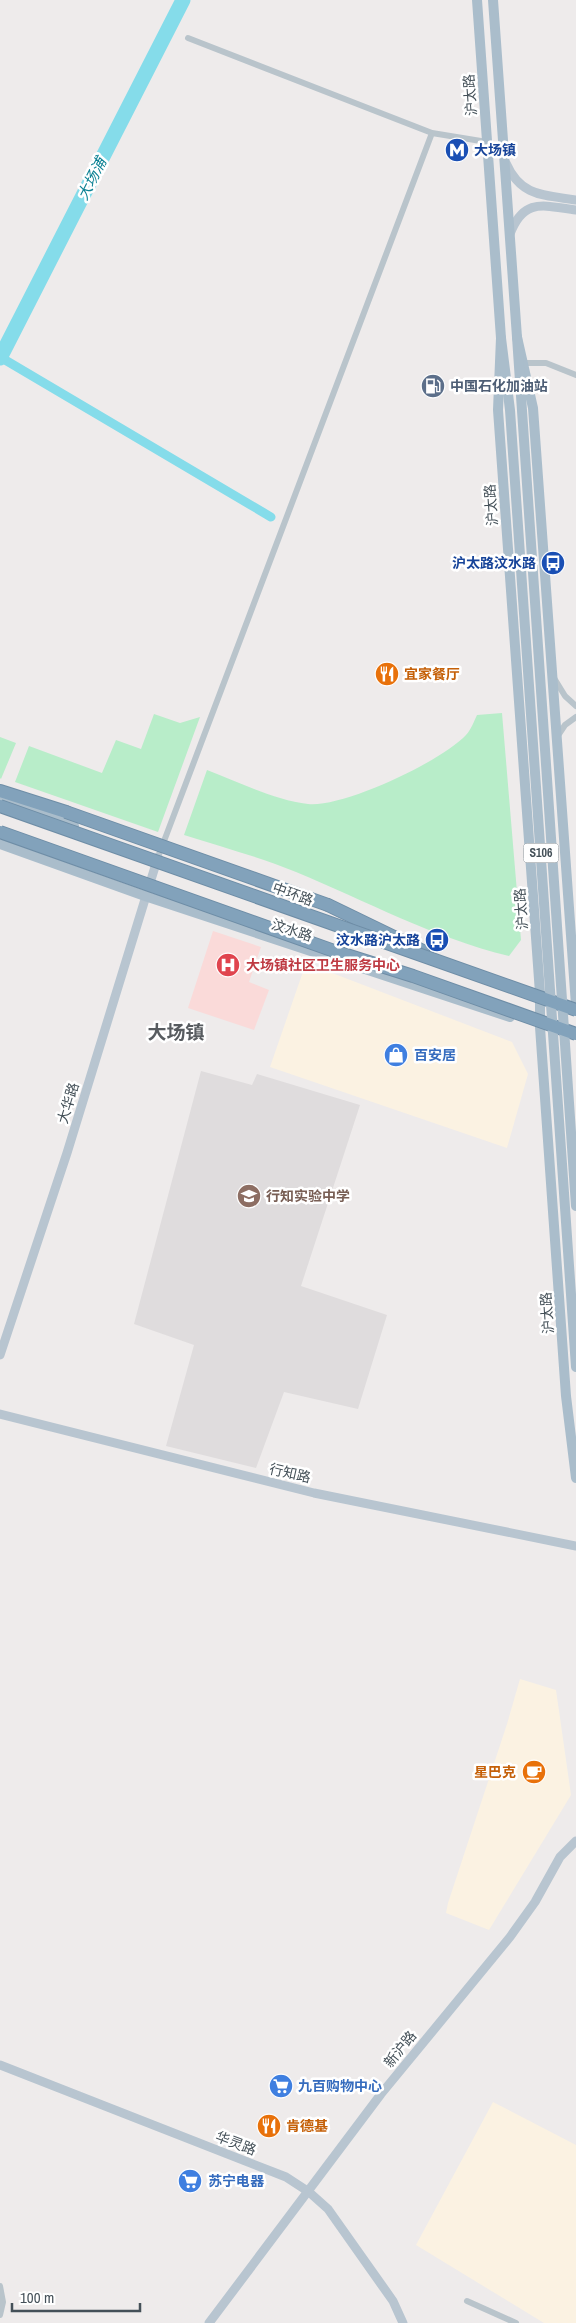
<svg xmlns="http://www.w3.org/2000/svg" width="576" height="2323" font-family="'Archivo Narrow','Noto Sans SC',sans-serif">
<style>
.commercial{fill:#fbf2e2}
.education{fill:#dfdcdd}
.medical{fill:#fadad9}
.green{fill:#b8edc9}
.lines{fill:none;stroke-linecap:round;stroke-linejoin:round}
.canal{stroke:#85dcea;stroke-width:9}
.river{stroke:#85dcea;stroke-width:15}
.highway-casing{stroke:#6e8da6;stroke-width:14}
.street{stroke:#b9c4cb;stroke-width:6}
.secondary{stroke:#b8c5d0;stroke-width:9}
.primary{stroke:#aabdcb;stroke-width:10}
.highway{stroke:#82a2bb;stroke-width:12}
.highway-bridge-casing{stroke:#6e8da6;stroke-width:14;stroke-linecap:butt}
.primary-bridge{stroke:#aabdcb;stroke-width:10}
.highway-bridge{stroke:#82a2bb;stroke-width:12}
.labels{text-anchor:middle;stroke-width:5;stroke-linejoin:round;paint-order:stroke}
.shield{fill:#fff;stroke:#7c848a;stroke-width:1}
.shield-label{font-size:12px;font-weight:bold;fill:#445058}
.street-label{font-size:14px;fill:#445058;stroke:#fff}
.transit-label{font-size:14px;font-weight:bold;fill:#164399;stroke:#fff;text-anchor:end}
.service-label{font-size:14px;font-weight:bold;fill:#4e5e75;stroke:#fff;text-anchor:start}
.food-label{font-size:14px;font-weight:bold;fill:#c56008;stroke:#fff;text-anchor:start}
.health-label{font-size:14px;font-weight:bold;fill:#be3a42;stroke:#fff;text-anchor:start}
.shop-label{font-size:14px;font-weight:bold;fill:#366cbe;stroke:#fff;text-anchor:start}
.education-label{font-size:14px;font-weight:bold;fill:#785e54;stroke:#fff;text-anchor:start}
.water-label{font-size:15px;font-style:italic;fill:#0d8294;stroke:#fff}
.district-label{font-size:19px;font-weight:bold;fill:#585c60;stroke:#fff}
</style>
<rect width="100%" height="100%" fill="#eeebeb"/>
<!-- commercial -->
<path class="commercial" d="M306 963 512 1042 528 1074 507 1148 270 1067Z
M520 1679 556 1690 571 1795 489 1930 446 1913 448 1903 507 1724Z
M493 2102 576 2145V2323H544L416 2245Z"/>
<!-- education -->
<path class="education" d="M201 1071 252 1085 257 1074 360 1105 301 1286 387 1315 358 1409 284 1392 256 1468 166 1446 194 1345 134 1324Z"/>
<!-- medical -->
<path class="medical" d="M213 931 261 947 249 982 269 990 254 1030 188 1008Z"/>
<!-- green -->
<path class="green" d="M502 713 521 940 509 956C434 938 366 901 296 872 260 857 221 847 184 835L207 770C239 782 274 800 308 804 343 808 442 761 466 735 471 730 474 721 477 715Z
M154 714 180 723 200 717 158 832 15 782 29 746 102 773 116 740 141 749Z
M0 737 16 743 1 779 0 778Z"/>
<g class="lines">
<!-- canal -->
<path class="canal" d="M0 357 271 517"/>
<!-- river -->
<path class="river" d="M0 358 183 0"/>
<!-- highway casing -->
<g class="highway-casing">
<path id="highway" d="M0 791 66 812
M328 905 423 951"/>
</g>
<!-- street -->
<path class="street" d="M188 38 432 133 487 142
M523 363H546L576 375
M554 678 565 696 576 706
M557 737 565 725 576 717
M158 857 432 133
M0 2286 3 2302 0 2315
M467 2301 516 2323"/>
<!-- secondary -->
<path class="secondary" d="M506 163C521 197 544 195 576 200
M510 234C524 197 544 206 576 210
M0 1355 67 1153 158 857
M0 1414 314 1493 576 1546
M0 2065 286 2177 309 2192 328 2209 393 2301 403 2323
M209 2323 381 2094 510 1937 535 1902 560 1857 576 1841"/>
<!-- primary -->
<path class="primary" d="M477 0 501 338 498 410 540 993V1027L566 1396 576 1478
M493 0 517 337 533 408 576 1005
M0 798 74 826
M0 844 145 896 510 1017"/>
<!-- highway -->
<use href="#highway" class="highway"/>
<!-- highway-bridge casing -->
<g class="highway-bridge-casing">
<path id="highway-bridge" d="M0 806 576 1010
M66 812 328 905
M0 832 337 952 413 976 576 1034"/>
</g>
<!-- primary-bridge -->
<path class="primary-bridge" d="M517 337 576 1206
M501 338 510 410 576 1367"/>
<!-- highway-bridge -->
<use href="#highway-bridge" class="highway-bridge"/>
</g>
<!-- icons -->
<defs>
<g id="metro-disc" transform="scale(1.25)"><circle r="9.5" fill="#1a4fb4" stroke="#fff"/><path d="M-5.5 5V-5H-3L0 0L3-5H5.5V5H3V-.5L0 4L-3-.5V5Z" fill="#fff"/></g>
<g id="fuel-disc" transform="scale(1.25)"><circle r="9.5" fill="#5c6f8a" stroke="#fff"/><path d="M-5.5-6h7V0h2V4h1.3V-2.5L3-4.5l.8-.8L6-3V5H2.5V1h-1V6h-7ZM-4.2-4.7v3.2H.2V-4.7Z" fill="#fff"/></g>
<g id="bus-disc" transform="scale(1.25)"><circle r="9.5" fill="#1a4fb4" stroke="#fff"/><path d="M-5-6H5V4H4V6H2V4H-2V6H-4V4H-5ZM-3.5-4V0h7V-4ZM-3.5 1.2v1.5H-2V1.2ZM2 1.2v1.5H3.5V1.2Z" fill="#fff"/></g>
<g id="restaurant-disc" transform="scale(1.25)"><circle r="9.5" fill="#e8710a" stroke="#fff"/><path d="M-5-6h1v4h1v-4h1v4h1v-4h1v5L-1.5 .5V6h-2V.5L-5-1ZM5-6V6H3V1.5H1.5Q1.5-4 5-6Z" fill="#fff"/></g>
<g id="hospital-disc" transform="scale(1.25)"><circle r="9.5" fill="#e0444e" stroke="#fff"/><path d="M-5-5h3v3.5h4V-5h3V5h-3V1.5h-4V5h-3Z" fill="#fff"/></g>
<g id="shop-disc" transform="scale(1.25)"><circle r="9.5" fill="#3f7fe0" stroke="#fff"/><path d="M-5-2.5h2.3a2.7 3.5 0 0 1 5.4 0H5L5.5 6h-11ZM-1.5-2.5h3a1.5 2.3 0 0 0-3 0Z" fill="#fff"/></g>
<g id="school-disc" transform="scale(1.25)"><circle r="9.5" fill="#8d6e63" stroke="#fff"/><path d="M0-5L7-2L0 1L-7-2ZM-4 1L0 2.5L4 1V4Q0 6-4 4Z" fill="#fff"/></g>
<g id="cafe-disc" transform="scale(1.25)"><circle r="9.5" fill="#e8710a" stroke="#fff"/><path d="M-5.5-4.5H6V0H3Q3 3.5 0 3.5H-2.5Q-5.5 3.5-5.5 0ZM3-3.2v2h1.7v-2ZM-6 4.5H4V6H-6Z" fill="#fff"/></g>
<g id="supermarket-disc" transform="scale(1.25)"><circle r="9.5" fill="#3f7fe0" stroke="#fff"/><path d="M-6-5.5h2.5l.6 2H6L4.5 2H-2.5L-4.4-4H-6ZM-1.5 3.2a1.3 1.3 0 1 0 .1 0ZM3 3.2a1.3 1.3 0 1 0 .1 0Z" fill="#fff"/></g>
</defs>
<g fill-rule="evenodd">
<use href="#metro-disc" x="457" y="150"/>
<use href="#fuel-disc" x="433" y="386"/>
<use href="#bus-disc" x="553" y="563"/>
<use href="#restaurant-disc" x="387" y="674"/>
<use href="#bus-disc" x="437" y="940"/>
<use href="#hospital-disc" x="228" y="965"/>
<use href="#shop-disc" x="396" y="1055"/>
<use href="#school-disc" x="249" y="1196"/>
<use href="#cafe-disc" x="534" y="1772"/>
<use href="#supermarket-disc" x="281" y="2086"/>
<use href="#restaurant-disc" x="269" y="2126"/>
<use href="#supermarket-disc" x="190" y="2181"/>
</g>
<g class="labels">
<!-- shield labels -->
<rect class="shield" x="523.5" y="843.5" width="35" height="19" rx="4"/>
<g class="shield-label">
<text x="541" y="857">S106</text>
</g>
<!-- street labels -->
<g class="street-label">
<text transform="translate(470 95) rotate(-94)" y="5">沪太路</text>
<text transform="translate(491 505) rotate(-94)" y="5">沪太路</text>
<text transform="translate(293 894) rotate(20)" y="5">中环路</text>
<text transform="translate(521 909) rotate(-94)" y="5">沪太路</text>
<text transform="translate(292 930) rotate(18)" y="5">汶水路</text>
<text transform="translate(68 1103) rotate(-73)" y="5">大华路</text>
<text transform="translate(547 1313) rotate(-94)" y="5">沪太路</text>
<text transform="translate(290 1473) rotate(13)" y="5">行知路</text>
<text transform="translate(400 2049) rotate(-51)" y="5">新沪路</text>
<text transform="translate(236 2143) rotate(21)" y="5">华灵路</text>
</g>
<!-- transit labels -->
<g class="transit-label">
<text x="474" y="155" text-anchor="start">大场镇</text>
<text x="536" y="568">沪太路汶水路</text>
<text x="420" y="945">汶水路沪太路</text>
</g>
<!-- service labels -->
<g class="service-label">
<text x="450" y="391">中国石化加油站</text>
</g>
<!-- food labels -->
<g class="food-label">
<text x="404" y="679">宜家餐厅</text>
<text x="516" y="1777" text-anchor="end">星巴克</text>
<text x="286" y="2131">肯德基</text>
</g>
<!-- health labels -->
<g class="health-label">
<text x="246" y="970">大场镇社区卫生服务中心</text>
</g>
<!-- shop labels -->
<g class="shop-label">
<text x="414" y="1060">百安居</text>
<text x="298" y="2091">九百购物中心</text>
<text x="208" y="2186">苏宁电器</text>
</g>
<!-- education labels -->
<g class="education-label">
<text x="266" y="1201">行知实验中学</text>
</g>
<!-- water labels -->
<g class="water-label">
<text transform="translate(92 179) rotate(-63)" y="5">大场浦</text>
</g>
<!-- district labels -->
<g class="district-label">
<text x="176" y="1039">大场镇</text>
</g>
</g>
<!-- scale -->
<path d="M12 2303v8h128v-8" fill="none" stroke="#445058" stroke-width="2.5"/>
<text x="20" y="2303" font-size="15" fill="#445058" stroke="#ffffff" stroke-width="4" paint-order="stroke">100 m</text>
</svg>
